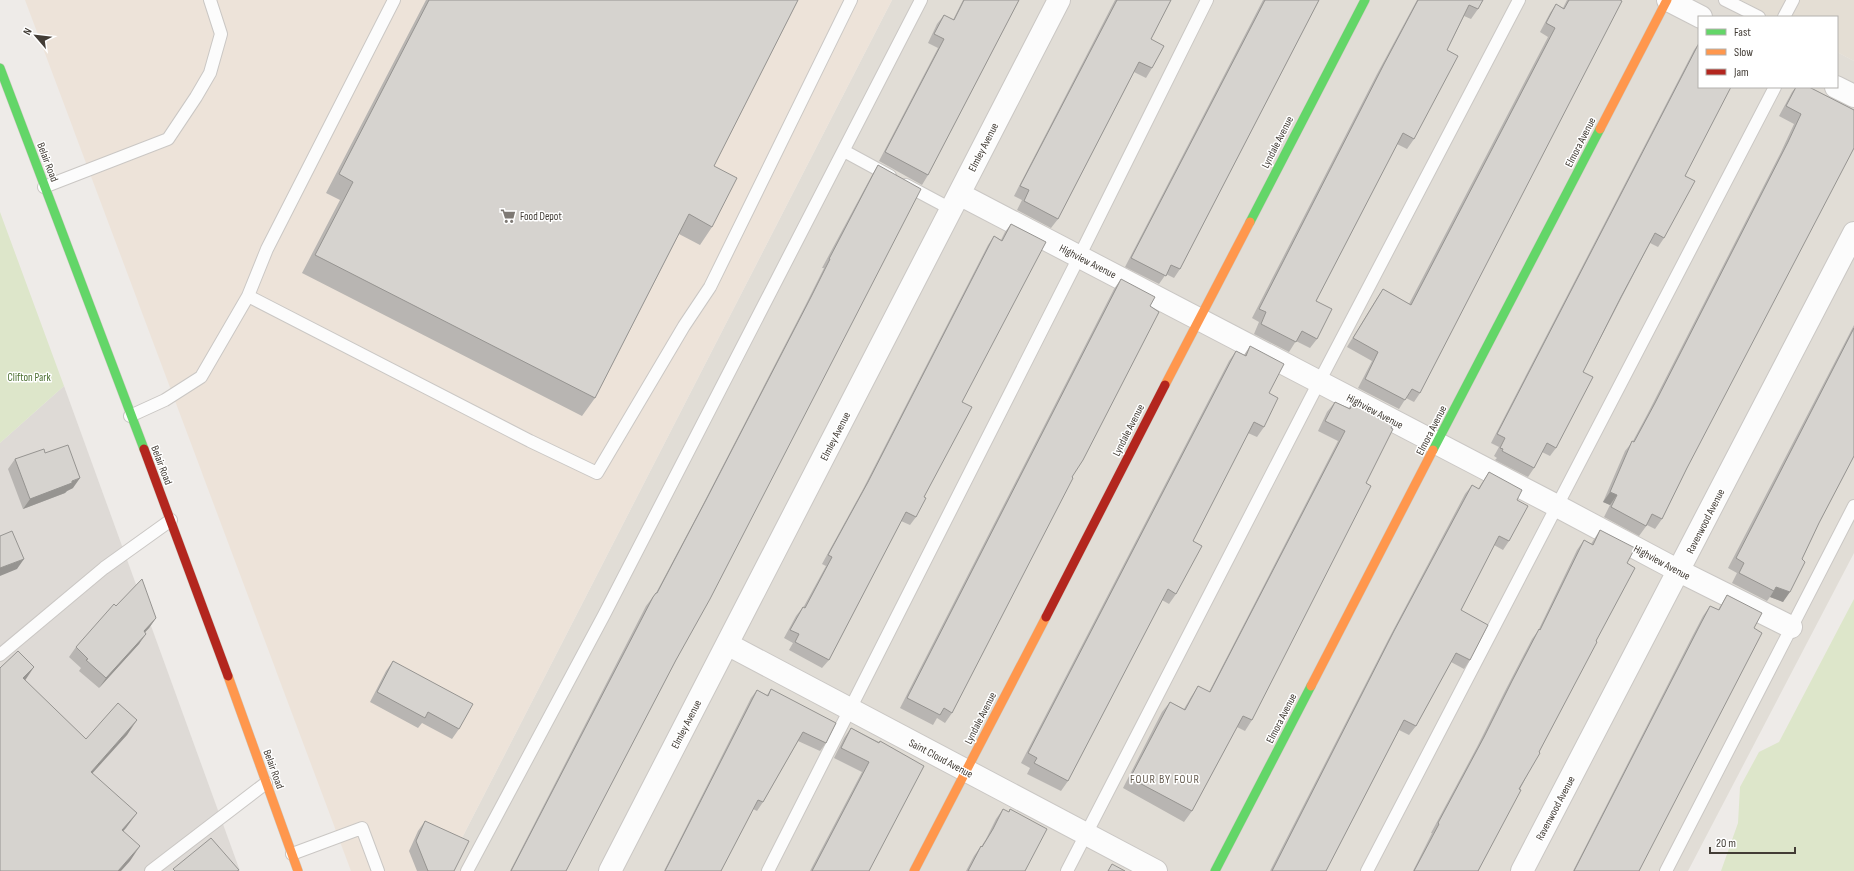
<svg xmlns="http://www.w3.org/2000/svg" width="1854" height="871" font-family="'Sofia Sans Condensed',sans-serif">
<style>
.residential{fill:#e1ddd6}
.commercial{fill:#ede3d9}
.industrial{fill:#dedad6}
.education{fill:#e4ded4}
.green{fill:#dde6ca}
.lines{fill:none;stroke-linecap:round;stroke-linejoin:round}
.lane-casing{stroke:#cac7c4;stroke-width:14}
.street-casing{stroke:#cac7c4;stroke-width:24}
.fast-casing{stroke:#cfcac2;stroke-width:10}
.slow-casing{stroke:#cfcac2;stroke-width:10}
.jam-casing{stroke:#cfcac2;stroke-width:10}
.lane{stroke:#fcfcfc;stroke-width:12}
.street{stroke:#fcfcfc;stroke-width:22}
.fast{stroke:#63d668;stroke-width:9}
.slow{stroke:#ff974d;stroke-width:9}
.jam{stroke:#b3261e;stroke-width:9}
.wall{fill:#b8b5b2}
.shaded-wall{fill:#969491}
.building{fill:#d6d3cf;stroke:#969491}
.labels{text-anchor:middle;stroke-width:3;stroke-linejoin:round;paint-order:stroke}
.street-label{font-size:11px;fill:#423c35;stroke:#fff}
.poi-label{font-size:11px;fill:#423c35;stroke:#fff;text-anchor:start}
.park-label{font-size:11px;fill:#4a6e2f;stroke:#fff}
.neighbourhood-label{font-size:12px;letter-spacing:1px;fill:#645a4d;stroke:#fff}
</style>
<rect width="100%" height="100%" fill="#eeebe8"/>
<!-- residential -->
<path class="residential" d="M892 0H1735L1769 17H1699V87H1837V52L1854 61V553L1688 871H445Z"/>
<!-- commercial -->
<path class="commercial" d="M25 0H892L445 871H351Z"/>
<!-- industrial -->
<path class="industrial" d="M64 386 240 871H0V443Z"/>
<!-- education -->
<path class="education" d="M1735 0H1854V61L1837 52V17H1769Z"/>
<!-- green -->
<path class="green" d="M0 212 64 386 0 443Z
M1854 599V871H1721L1738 823 1740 787 1759 752 1779 742Z"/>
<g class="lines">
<!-- lane casing -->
<g class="lane-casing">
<path id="lane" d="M1725 0 1759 17
M1784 17 1793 0
M844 151 890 176
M906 185 951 209
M44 187 168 139 196 97 210 73 221 34 210 0
M248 296 267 249 394 0
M130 416 165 400 201 377 248 296 530 441 597 473 684 326 710 287 851 0
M0 655 104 568 171 520
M292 854 362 828 378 871
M151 871 266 783
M467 871 604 615 921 0
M768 871 1079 257 1207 0
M1067 871 1319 382 1519 0
M1367 871 1775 87
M1666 871 1854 506"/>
</g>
<!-- street casing -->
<g class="street-casing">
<path id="street" d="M1668 0 1701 17
M1836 87 1854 96
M959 194 1557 506 1679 571 1791 627
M727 644 1156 871
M610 871 1059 0
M1522 871 1854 233"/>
</g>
<!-- fast casing -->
<g class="fast-casing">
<path id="fast" d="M0 68 144 449
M1250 222 1365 0
M1433 450 1600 129
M1215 871 1311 686"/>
</g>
<!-- slow casing -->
<g class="slow-casing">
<path id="slow" d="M1600 129 1667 0
M1165 385 1250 222
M228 676 298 871
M1311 686 1433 450
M914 871 1046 617"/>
</g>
<!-- jam casing -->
<g class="jam-casing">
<path id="jam" d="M144 449 228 676
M1046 617 1165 385"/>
</g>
<!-- lane -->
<use href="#lane" class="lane"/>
<!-- street -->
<use href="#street" class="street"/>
<!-- fast -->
<use href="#fast" class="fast"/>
<!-- slow -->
<use href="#slow" class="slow"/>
<!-- jam -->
<use href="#jam" class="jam"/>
</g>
<!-- wall -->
<path class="wall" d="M426 0H798L714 166 712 227 700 245 679 234 595 398 582 416 302 273 340 200 326 193Z
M963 0H1019L928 175 922 185 879 161 938 48 928 43 937 24 944 15 953 20Z
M1115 0H1171L1151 39 1152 68 1146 78 1134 72 1058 219 1051 228 1017 210 1022 200 1014 196Z
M1263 0H1319L1180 269 1174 278 1166 274 1159 284 1125 267Z
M1417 0H1483L1478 9 1471 19 1464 16 1447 50 1414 139 1407 149 1397 144 1316 301 1317 339 1310 348 1296 341 1289 352 1254 334 1259 322 1252 318 1377 74Z
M1567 0H1620L1420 393 1414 402 1406 398 1399 409 1358 388 1372 361 1347 347 1377 298 1383 289 1409 304 1548 37 1540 32 1550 13 1556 4 1563 8Z
M1699 43 1685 176 1664 238 1658 247 1650 243 1583 372 1556 448 1550 456 1542 452 1534 468 1528 477 1495 460 1497 458 1494 456 1499 447 1491 443 1694 50Z
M1796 87H1809L1854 110 1687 468 1662 519 1655 529 1647 525 1639 536 1604 517 1610 505 1603 502 1625 451 1633 441 1648 413 1781 152 1794 124 1779 116 1792 92Z
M878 165 676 660 566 871H510L646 606 656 593 700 510 805 306 824 268H822L872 175Z
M1011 224 962 402 916 517 910 525 901 521 829 660 822 668 789 650 793 643 784 638 796 616 803 607V608L826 566 822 564 862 491 988 245 994 236 1001 240 1005 232Z
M1121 279 1072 477 952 713 945 723 937 718 933 725 900 708 1114 289Z
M1854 325V456L1819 523 1802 559 1783 602 1770 597 1767 601 1732 583 1737 573 1728 568Z
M1250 346 1269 393 1264 427 1257 437 1248 433 1193 541 1176 594 1169 604 1162 600 1068 781 1061 791 1027 774 1030 768 1021 763 1229 361 1236 351 1244 355Z
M1354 400 1391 428 1366 483 1252 720 1245 731 1237 727 1192 811 1184 822 1123 788 1162 712 1170 702 1184 709 1191 697 1198 686 1209 692 1338 441 1318 431 1327 412 1335 402 1349 408Z
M45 453 73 488 67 491 65 493 23 509 8 469 15 459Z
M1489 472 1517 500 1509 541 1503 550 1494 545 1461 610 1470 660 1464 669 1451 662 1416 726 1409 735 1399 730 1326 871H1270L1388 640 1465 494 1472 485 1478 489Z
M1600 530 1627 563 1596 641 1478 871H1413L1432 833H1431L1477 747 1505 691 1532 639 1538 631 1577 550 1584 540 1591 544Z
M1727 595 1754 628 1639 871H1573L1693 635 1703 616 1710 606 1718 610Z
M116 606 156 618 149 628 145 632 139 644 99 688 79 671 81 668 69 657 76 647Z
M393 661 459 729 452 739 422 723 418 728 370 702 386 671Z
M771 689 826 743 820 751 798 741 763 802 757 811 753 809 721 871H664L751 698 757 690 767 695Z
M851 728 879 742 869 871H810L862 772 834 758 844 738Z
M1003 809 1025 871H966L974 856 981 846V847L986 839 996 819Z
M425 821 454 871H417L409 851 418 831Z"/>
<!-- shaded-wall -->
<path class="shaded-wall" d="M80 478 73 488 67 491 65 493 23 509 30 499Z
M1610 492 1617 495 1610 505 1603 502Z
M24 559 17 569 0 576V568Z
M1776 587 1790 592 1783 602 1770 597Z
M156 618 149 628 137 641 144 631Z
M146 634 139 644 99 688 106 678Z
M34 667 24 682 23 678Z
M137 720 127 735 80 787 91 772Z
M137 813 126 828 111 845 122 830Z
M140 846 130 861 121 871H118Z"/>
<!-- building -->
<path class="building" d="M429 0H798L714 166 737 178 712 227 689 214 595 398 315 255 353 182 339 174Z
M964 0H1019L928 175 885 152 944 39 934 34 944 15 954 20Z
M1117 0H1171L1151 39 1164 46 1152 68 1139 62 1058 219 1024 201 1029 190 1020 186Z
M1265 0H1319L1180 269 1171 265 1166 276 1131 258Z
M1418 0H1483L1478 9 1469 5 1447 50 1458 56 1414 139 1403 133 1316 301 1332 309 1317 339 1302 331 1296 342 1261 324 1266 312 1259 309 1384 64Z
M1569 0H1620L1622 1 1420 393 1412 389 1405 400 1365 379 1378 352 1353 338 1383 289 1411 305 1555 28 1546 23 1556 4 1564 9Z
M1699 43V87H1731L1685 176 1695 181 1664 238 1655 233 1621 297 1583 372 1593 377 1556 448 1547 443 1534 468 1502 451 1503 449 1500 448 1505 438 1497 434Z
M1796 87H1809L1854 110V148L1687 468 1662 519 1652 514 1646 526 1611 507 1617 495 1610 492 1632 441 1634 442 1655 403 1788 142 1801 114 1786 106Z
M878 165 921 189 710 599 676 660 566 871H511L653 597 656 593H657L706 500 811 297 830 259H829Z
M1011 224 1046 242 962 402 972 407 924 497 926 498 916 517 906 512 829 660 795 642 799 634 790 630 803 607 805 608 832 557 828 555 868 482 994 236 1002 241Z
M1121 279 1155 297 1150 306 1159 312 1083 460 1072 477 1073 478 952 713 944 708 940 715 907 698Z
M1854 328V456L1819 523 1802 559 1805 562 1790 592 1776 587 1774 591 1739 573 1744 563 1736 558Z
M1250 346 1284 364 1269 393 1278 398 1264 427 1254 422 1193 541 1202 546 1176 594 1168 589 1068 781 1034 763 1037 758 1028 753 1236 351 1246 356Z
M1354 400 1394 421 1391 428 1393 429 1366 483 1371 486 1252 720 1243 716 1192 811 1130 778 1170 702 1185 710 1198 686 1210 692 1345 431 1325 421 1335 402 1350 409Z
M68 445 80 478 72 481V483L30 499 15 459 44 449 45 453Z
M1489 472 1522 490 1517 500 1528 506 1509 541 1499 536 1461 610 1488 625 1470 660 1456 653 1416 726 1404 720 1326 871H1272L1394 631 1472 485 1479 489Z
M1600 530 1635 548 1627 563 1635 568 1596 641 1597 642 1539 752 1540 753 1519 789 1521 790 1478 871H1414L1439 824 1438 823 1484 737 1512 681 1539 629 1540 630 1584 540 1593 545Z
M12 531 24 559 0 568V536Z
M142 579 156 618 144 631 146 634 106 678 86 660 88 659 76 647 114 604 116 606Z
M1727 595 1762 613 1754 628 1762 633 1639 871H1574L1700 625 1710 606 1719 610Z
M18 651 34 667 23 678 86 739 118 703 137 720 91 772 137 813 122 830 140 846 118 871H0V668Z
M393 661 473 704 459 729 428 712 425 718 377 692Z
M771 689 836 723 826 743 803 732 763 802 758 800 721 871H665L757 690 768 696Z
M851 728 879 743 880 741 924 766 869 871H812L869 762 841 748Z
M1003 809 1009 812 1010 809 1047 829 1025 871H968L981 846 982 847 993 829Z
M425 821 469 841 454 871H428L416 841Z
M211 838 239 870 237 871H175L173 869Z
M1112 864 1125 871H1108Z"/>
<!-- icons -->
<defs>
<g id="supermarket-bare" transform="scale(1.2)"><path d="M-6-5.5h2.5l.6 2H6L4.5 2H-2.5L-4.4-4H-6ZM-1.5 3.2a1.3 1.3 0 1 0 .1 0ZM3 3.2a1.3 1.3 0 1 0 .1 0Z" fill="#7e7974" stroke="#fff" stroke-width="2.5" paint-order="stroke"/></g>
</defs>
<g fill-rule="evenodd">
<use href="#supermarket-bare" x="508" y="216"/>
</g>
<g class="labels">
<!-- street labels -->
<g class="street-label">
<text transform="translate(1277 142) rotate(-63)" y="4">Lyndale Avenue</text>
<text transform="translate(1580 142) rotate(-63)" y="4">Elmora Avenue</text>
<text transform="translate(983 147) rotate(-63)" y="4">Elmley Avenue</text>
<text transform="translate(48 162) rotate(69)" y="4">Belair Road</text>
<text transform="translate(1088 261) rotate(27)" y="4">Highview Avenue</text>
<text transform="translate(1375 411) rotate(28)" y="4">Highview Avenue</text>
<text transform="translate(1128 430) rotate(-63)" y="4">Lyndale Avenue</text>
<text transform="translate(1431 430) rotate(-63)" y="4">Elmora Avenue</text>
<text transform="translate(835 436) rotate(-63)" y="4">Elmley Avenue</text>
<text transform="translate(162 465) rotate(69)" y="4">Belair Road</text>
<text transform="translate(1705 521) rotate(-63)" y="4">Ravenwood Avenue</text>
<text transform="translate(1662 562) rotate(28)" y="4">Highview Avenue</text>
<text transform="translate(980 718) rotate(-63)" y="4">Lyndale Avenue</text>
<text transform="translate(1281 718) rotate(-63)" y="4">Elmora Avenue</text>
<text transform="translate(686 724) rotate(-63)" y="4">Elmley Avenue</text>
<text transform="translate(941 758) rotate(28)" y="4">Saint Cloud Avenue</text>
<text transform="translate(274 769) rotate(70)" y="4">Belair Road</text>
<text transform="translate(1555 808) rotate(-62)" y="4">Ravenwood Avenue</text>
</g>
<!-- poi labels -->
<g class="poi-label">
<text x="520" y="220">Food Depot</text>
</g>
<!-- park labels -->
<g class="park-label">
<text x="29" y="381">Clifton Park</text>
</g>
<!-- neighbourhood labels -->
<g class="neighbourhood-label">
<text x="1165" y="783">FOUR BY FOUR</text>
</g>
</g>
<!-- legend -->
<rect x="1698" y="16" width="140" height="72" fill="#ffffff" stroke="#b3b1ae"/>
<rect x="1706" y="29" width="20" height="6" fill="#63d668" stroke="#b3b1ae"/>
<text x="1734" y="36" font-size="12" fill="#423c35">Fast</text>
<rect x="1706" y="49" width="20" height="6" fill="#ff974d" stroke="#b3b1ae"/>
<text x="1734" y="56" font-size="12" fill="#423c35">Slow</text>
<rect x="1706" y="69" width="20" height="6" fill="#b3261e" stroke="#b3b1ae"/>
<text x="1734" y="76" font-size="12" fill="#423c35">Jam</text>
<!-- north arrow -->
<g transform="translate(36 36) rotate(298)" stroke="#ffffff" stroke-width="3" paint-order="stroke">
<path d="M0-3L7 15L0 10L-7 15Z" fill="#423c35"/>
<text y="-6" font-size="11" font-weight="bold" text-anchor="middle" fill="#423c35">N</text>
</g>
<!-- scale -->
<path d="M1710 847v6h85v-6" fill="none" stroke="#423c35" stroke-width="2"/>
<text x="1716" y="847" font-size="12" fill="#423c35" stroke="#ffffff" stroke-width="3" paint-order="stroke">20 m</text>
</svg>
